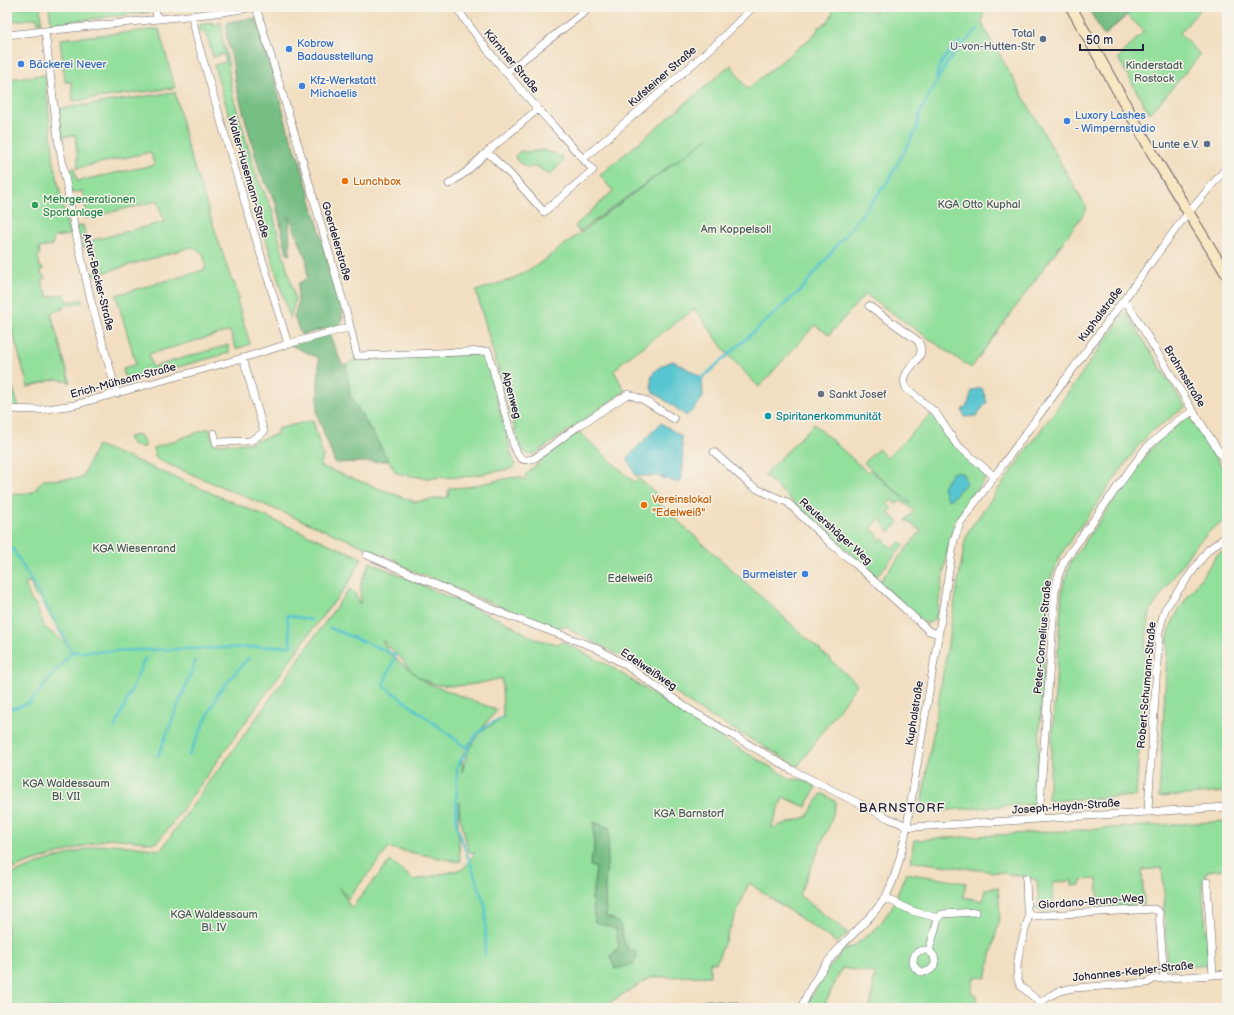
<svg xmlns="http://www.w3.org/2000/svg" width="1234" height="1015" font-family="'Balsamiq Sans',sans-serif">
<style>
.green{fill:#93df9c;stroke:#5a806c;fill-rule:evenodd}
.forest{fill:#76be84;stroke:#4c7060}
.water{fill:#59c6d0;stroke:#3e7486}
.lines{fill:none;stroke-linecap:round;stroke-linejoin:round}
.stream{stroke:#59c6d0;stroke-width:2.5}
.street-casing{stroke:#6b646a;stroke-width:8}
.secondary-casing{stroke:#6b646a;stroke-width:12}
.street{stroke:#fff;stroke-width:7}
.secondary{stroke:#f9e7c3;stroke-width:10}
.service-dot{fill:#5c6f8a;stroke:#f7f3e8;stroke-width:1.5}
.shop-dot{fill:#3f7fe0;stroke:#f7f3e8;stroke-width:1.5}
.food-dot{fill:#e8710a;stroke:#f7f3e8;stroke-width:1.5}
.leisure-dot{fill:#2e9e5b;stroke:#f7f3e8;stroke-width:1.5}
.worship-dot{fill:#6b7280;stroke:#f7f3e8;stroke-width:1.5}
.culture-dot{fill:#0f9aa8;stroke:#f7f3e8;stroke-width:1.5}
.labels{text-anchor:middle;stroke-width:3;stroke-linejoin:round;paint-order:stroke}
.service-label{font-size:11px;fill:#4e5e75;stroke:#f7f3e8;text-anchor:end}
.shop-label{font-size:11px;fill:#366cbe;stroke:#f7f3e8;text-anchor:start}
.street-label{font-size:11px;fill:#22223b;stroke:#f7f3e8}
.park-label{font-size:11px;fill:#445b58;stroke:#f7f3e8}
.food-label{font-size:11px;fill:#c56008;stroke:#f7f3e8;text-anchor:start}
.leisure-label{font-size:11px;fill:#27864d;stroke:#f7f3e8;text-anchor:start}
.worship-label{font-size:11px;fill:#5b616d;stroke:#f7f3e8;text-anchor:start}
.culture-label{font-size:11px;fill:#0d838f;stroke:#f7f3e8;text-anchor:start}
.quarter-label{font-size:13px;letter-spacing:1px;fill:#22223b;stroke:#f7f3e8}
</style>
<rect width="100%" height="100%" fill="#f7f3e8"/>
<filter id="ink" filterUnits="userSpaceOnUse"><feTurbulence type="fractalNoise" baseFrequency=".025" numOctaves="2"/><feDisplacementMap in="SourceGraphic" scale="8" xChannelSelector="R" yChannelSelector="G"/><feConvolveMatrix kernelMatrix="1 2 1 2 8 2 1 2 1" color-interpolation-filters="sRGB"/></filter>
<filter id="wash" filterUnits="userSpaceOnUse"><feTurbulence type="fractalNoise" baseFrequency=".012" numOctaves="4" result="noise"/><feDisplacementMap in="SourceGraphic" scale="16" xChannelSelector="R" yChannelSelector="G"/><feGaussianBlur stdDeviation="0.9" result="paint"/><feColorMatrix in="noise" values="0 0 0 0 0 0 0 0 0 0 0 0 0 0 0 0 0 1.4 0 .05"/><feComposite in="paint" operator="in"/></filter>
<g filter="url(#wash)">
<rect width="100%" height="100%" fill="#f2dec0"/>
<!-- green -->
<path class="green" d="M7 7H40L42 22 38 23 37 18 7 22Z
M49 7H149V12L51 24Z
M829 7H866L875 12 878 7H985L982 24 1087 209 971 368 865 294 829 335 815 325 759 387 728 355 695 309 622 362 614 371 625 391 535 454C525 457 521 449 518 441L476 291 512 279 536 266 709 137 579 232 575 226 613 191 600 175 731 65 747 89 807 41 816 33 819 27 828 22 833 12 829 8Z
M1088 7H1202L1180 33 1200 55 1162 100 1149 113 1118 58 1144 31 1127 15 1104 36Z
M212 22V25L219 24V22L222 24V39L228 61 229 74 233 96 257 177 272 209 280 243 293 290 295 300 290 319 214 65 226 62 224 54 213 57 206 31 199 33 200 25Z
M159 29 175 88 73 101 71 82H65L60 39Z
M45 75 53 152V158L69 235 54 237 52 246 39 248 40 254 38 255 40 267H42L43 270H41L42 276H44L45 279 42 280 44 291H47L48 297 65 294 67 302 82 299 83 302 62 307 63 309 51 313 70 382 56 379 28 387 9 319H7V79Z
M175 92 187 145 232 282H234L239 299 237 300 250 344 236 349 230 331 149 354 152 367 228 345 229 353 141 377 125 380 123 368 136 364 116 295 204 270 206 266 203 253 191 247 89 277 88 274 101 270 94 246 84 248 82 243 164 222 158 201 86 218 87 216 82 191 71 193 66 170 74 168 77 181 154 165 151 152 77 168 78 160 75 135 62 137 58 109Z
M542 150 562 156 563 161 550 175 536 166 528 168 517 161 515 156 520 151 529 152Z
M83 225 86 239 81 241 76 227Z
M1126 312 1185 407 1150 433 1138 446 1063 551 1052 575 1049 587 1035 804 920 812 965 541 969 530Z
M485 354 515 467 510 469 464 477 423 478 396 473 350 395 346 365 355 359Z
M7 370 20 410 7 409Z
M930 415H933L984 471 986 474V478L969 500 954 523 948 548 936 618 929 623H924L879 582 921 531 906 520 914 511 901 500 896 504 891 500 888 504 892 508 888 513 899 522 890 532 883 525 884 524 879 519 871 528 879 536 877 540 879 541 882 538 893 549 900 541 904 545 876 577 764 475 814 424 867 472 870 470 911 504 864 463 878 449 887 458Z
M1189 416 1227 475V519L1211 530 1194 547 1150 611 1146 640 1136 796 1048 801 1062 589 1071 561 1150 450 1161 438Z
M313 420 323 457 320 466 415 502 448 497 449 488 467 487 509 478 520 477 525 480 526 474 555 449 579 432 634 482 638 478 658 495 654 499 857 684 798 766 696 708 629 660 572 631 567 626 555 628 461 591 397 564 398 561 158 460 155 455 154 448 207 429H209L214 444 249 443 277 434V429Z
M140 435 145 443V447L133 446 128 437Z
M97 445 144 464 362 558 347 586 320 619 169 828 157 842 153 843 110 838 29 863 7 871V496L33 492 43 480 82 478ZM30 582 35 596 42 598 66 643 43 626 36 604 32 602 25 584Z
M1227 548V792L1159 797 1168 637 1171 625 1178 611 1217 555Z
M370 562 507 623 535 639 558 644 563 642 610 666 704 728 786 776 790 780C801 777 806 782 816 787L806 807 783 797 771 828 807 817 822 793 836 802 831 821 799 895 848 933 837 943 749 883 716 963 710 962V976L652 977 600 1008H7V876L46 861 96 846 114 844 161 850 215 773 219 770 349 589 354 592 360 604 361 583ZM382 640C387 645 393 650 398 655 404 661 408 669 415 674 437 693 476 685 502 678L503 718 480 732 467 753 462 772 463 751 497 710 425 682 391 655ZM459 802 460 817 469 852 475 853 463 869 414 880 390 861 351 908 339 887 348 899 389 848 460 862 458 820ZM594 822 605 886 606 917 614 919 621 929 624 942 629 950 614 951 619 948 616 929 595 921 592 899 596 867 590 866 591 858 594 852Z
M1227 821V869L1207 871 1202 884 1209 965 1167 968 1164 904 1165 903 1162 868 1142 870 1144 905 1099 908 1097 879 1081 880 1080 885 1072 886V881L1053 882 1054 911C1047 911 1038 913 1033 907L1039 906 1037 880 1017 875 911 861 914 840Z
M906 873 966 883 963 897 983 901 985 889 998 887 1000 915 986 978 974 977 971 993 977 995 974 1008H870L875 973 842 968 823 1008H805L825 973 845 949 853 947 878 927 892 907Z"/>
<!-- forest -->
<path class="forest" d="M1088 7H1134L1104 36Z
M253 18 256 20 261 31 289 133 300 161 343 314 340 325 301 335 294 317 298 303V284L307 278V261L289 216 290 255 287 254 276 204 260 172 236 86C234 77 234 69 232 60 230 45 223 38 228 22Z
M328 332 342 364 346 365 350 395 389 461 335 463 317 414 319 358 288 344Z
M594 822 610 828 605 886 606 917C626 923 618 927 624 941 625 944 628 947 629 950H635L637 958 633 964 615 969 610 956 619 948 616 929 595 922 592 899 596 868 590 866 591 858 594 852Z"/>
<!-- water -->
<path class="water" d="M673 361 688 369 702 378 703 397 694 409 686 416 676 408 652 391C648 372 657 367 673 361Z
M982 388 987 402 976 416 965 417 962 410 968 404 972 390Z
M661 423 681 436C682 451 686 469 679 483L657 476H636L627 458Z
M957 472 963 474 966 483 952 498 948 500 943 487 952 473Z"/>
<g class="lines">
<!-- stream -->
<path class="stream" d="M936 78C938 63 950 51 961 41
M702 378 801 290 887 183 916 130 920 112 943 70 953 55 977 30
M330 628 396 655 383 685 468 749
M72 652 291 646 287 615 311 620
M7 710 29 703 72 652 13 549
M115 728 145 658
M189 755 219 692 248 658
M158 756 196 660
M485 955 486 908 456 823 457 767 476 735 486 726 502 718"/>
</g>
</g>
<g filter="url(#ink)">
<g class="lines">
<!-- street casing -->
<g class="street-casing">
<path id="street" d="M155 7 157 19
M256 7 299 148 349 322 357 356 488 351 514 446C519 458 521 463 535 458L577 427 628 394 644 400 674 419
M456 7C496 66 546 117 593 170L544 212 510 174 487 152
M192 16 197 39 239 183 288 344
M45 31 58 139 74 225 91 301 117 394
M7 35 216 13 256 7
M506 73 591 7
M583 159 716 44 753 7
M449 184 466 172 487 152 538 109
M1123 301 1129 306 1193 411 1227 464
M869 306 918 341C931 361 897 367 906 388L936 413 957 445 994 476
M7 409 40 410 74 405 243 358 288 344 350 327
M214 433 216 442 250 441 264 432 243 358
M714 452 749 484 759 490 787 502 831 544 852 561 929 631 938 634
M367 555 509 616 594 647 624 664 690 710 792 770 888 818 907 826 914 827 1227 807
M1148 811 1159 631 1165 609 1208 550 1227 536
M1039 818 1055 592 1058 577 1064 561 1145 449 1176 422 1193 411
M1026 878 1027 908 1029 916
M1207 882 1213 975
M885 898 912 911 938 918 942 914 976 912
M913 961a11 11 0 1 1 22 0a11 11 0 1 1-22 0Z
M929 951 938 918
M1040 1003C1034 997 1027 992 1021 986 1010 972 1025 932 1029 916L1154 909 1159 912 1164 978
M706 1008 736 1005 744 1008
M801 1008C811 984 825 963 843 944 856 931 877 912 886 896 897 875 902 850 907 826L954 540 960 523 1180 223 1227 167
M1037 1008C1045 996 1060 990 1074 988L1147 983 1154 979 1227 974"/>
</g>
<!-- secondary casing -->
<g class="secondary-casing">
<path id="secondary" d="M1071 7 1158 163 1227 275"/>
</g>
<!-- street -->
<use href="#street" class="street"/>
<!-- secondary -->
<use href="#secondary" class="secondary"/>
</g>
</g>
<!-- markers -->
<g class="service-dot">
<circle cx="1043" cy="39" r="4"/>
<circle cx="1207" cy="144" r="4"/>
</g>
<g class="shop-dot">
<circle cx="289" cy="49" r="4"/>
<circle cx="21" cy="64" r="4"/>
<circle cx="302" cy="86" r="4"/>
<circle cx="1067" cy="121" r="4"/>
<circle cx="805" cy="574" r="4"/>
</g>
<g class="food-dot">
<circle cx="345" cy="181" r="4"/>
<circle cx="644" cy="505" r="4"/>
</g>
<circle class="leisure-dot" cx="35" cy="205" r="4"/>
<circle class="worship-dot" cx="821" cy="394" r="4"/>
<circle class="culture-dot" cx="768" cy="416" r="4"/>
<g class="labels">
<!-- service labels -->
<g class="service-label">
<text x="1035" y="37">Total<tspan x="1035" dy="13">U-von-Hutten-Str</tspan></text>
<text x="1199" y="148">Lunte e.V.</text>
</g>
<!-- shop labels -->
<g class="shop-label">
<text x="297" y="47">Kobrow<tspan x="297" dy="13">Badausstellung</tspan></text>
<text x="29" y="68">Bäckerei Never</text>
<text x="310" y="84">Kfz-Werkstatt<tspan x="310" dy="13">Michaelis</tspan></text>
<text x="1075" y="119">Luxory Lashes<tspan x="1075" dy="13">- Wimpernstudio</tspan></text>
<text x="797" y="578" text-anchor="end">Burmeister</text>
</g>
<!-- street labels -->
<g class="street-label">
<text transform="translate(512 61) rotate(50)" y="4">Kärntner Straße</text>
<text transform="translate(662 76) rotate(-41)" y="4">Kufsteiner Straße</text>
<text transform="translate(249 177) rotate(74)" y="4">Walter-Husemann-Straße</text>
<text transform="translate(337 241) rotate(74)" y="4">Goerdelerstraße</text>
<text transform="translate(99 282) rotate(76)" y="4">Artur-Becker-Straße</text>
<text transform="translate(1100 314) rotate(-53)" y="4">Kuphalstraße</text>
<text transform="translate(1185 376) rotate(59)" y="4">Brahmsstraße</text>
<text transform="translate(123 380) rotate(-15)" y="4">Erich-Mühsam-Straße</text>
<text transform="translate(512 395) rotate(75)" y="4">Alpenweg</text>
<text transform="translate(836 531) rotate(42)" y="4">Reutershäger Weg</text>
<text transform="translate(1042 637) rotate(-85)" y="4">Peter-Cornelius-Straße</text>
<text transform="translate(649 669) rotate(34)" y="4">Edelweißweg</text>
<text transform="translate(1146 685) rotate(-85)" y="4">Robert-Schumann-Straße</text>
<text transform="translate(914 713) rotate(-81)" y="4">Kuphalstraße</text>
<text transform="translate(1066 806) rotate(-4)" y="4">Joseph-Haydn-Straße</text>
<text transform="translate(1091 901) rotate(-4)" y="4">Giordano-Bruno-Weg</text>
<text transform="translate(1133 971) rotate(-6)" y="4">Johannes-Kepler-Straße</text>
</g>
<!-- park labels -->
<g class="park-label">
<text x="1154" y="69">Kinderstadt<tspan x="1154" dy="13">Rostock</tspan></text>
<text x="979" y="208">KGA Otto Kuphal</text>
<text x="736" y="233">Am Koppelsoll</text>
<text x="134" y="552">KGA Wiesenrand</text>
<text x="630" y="582">Edelweiß</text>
<text x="66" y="787">KGA Waldessaum<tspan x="66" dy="13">Bl. VII</tspan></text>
<text x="689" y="817">KGA Barnstorf</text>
<text x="214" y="918">KGA Waldessaum<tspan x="214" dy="13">Bl. IV</tspan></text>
</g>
<!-- food labels -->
<g class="food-label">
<text x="353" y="185">Lunchbox</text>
<text x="652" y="503">Vereinslokal<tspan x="652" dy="13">"Edelweiß"</tspan></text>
</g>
<!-- leisure labels -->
<g class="leisure-label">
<text x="43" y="203">Mehrgenerationen<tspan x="43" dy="13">Sportanlage</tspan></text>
</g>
<!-- worship labels -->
<g class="worship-label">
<text x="829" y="398">Sankt Josef</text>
</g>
<!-- culture labels -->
<g class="culture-label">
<text x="776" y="420">Spiritanerkommunität</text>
</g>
<!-- quarter labels -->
<g class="quarter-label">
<text x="902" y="812">BARNSTORF</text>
</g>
</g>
<!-- margin -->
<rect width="1234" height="1015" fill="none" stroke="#f7f3e8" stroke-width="24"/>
<!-- scale -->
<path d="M1080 44v6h63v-6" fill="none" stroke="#22223b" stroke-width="2"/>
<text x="1086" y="44" font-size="12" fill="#22223b" stroke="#f7f3e8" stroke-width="3" paint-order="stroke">50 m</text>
</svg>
